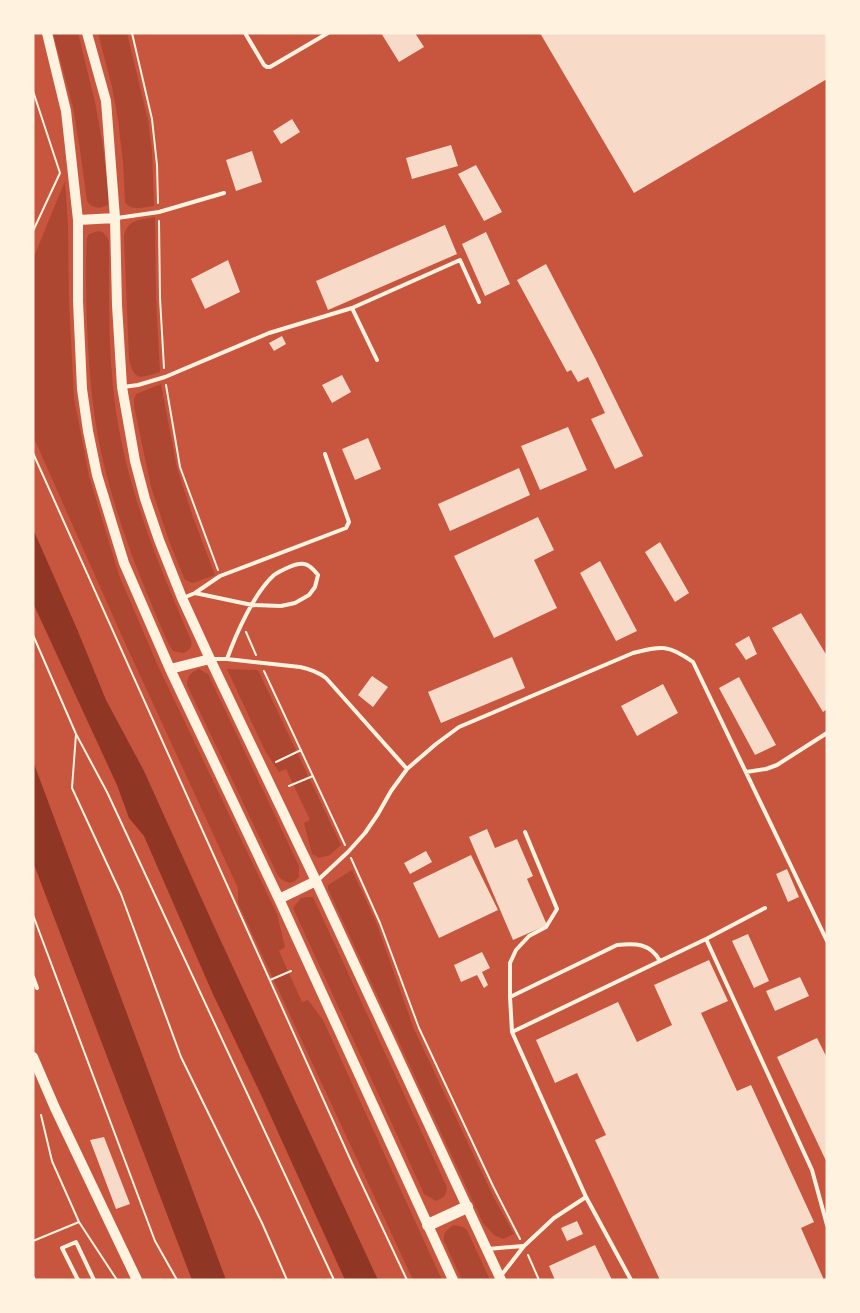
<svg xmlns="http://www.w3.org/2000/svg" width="860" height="1313" font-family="'IBM Plex Sans',sans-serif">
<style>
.green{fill:#ae4732}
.water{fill:#8f3625}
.building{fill:#f7dbc8}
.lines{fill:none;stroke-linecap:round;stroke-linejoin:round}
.path{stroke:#fff3e0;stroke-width:2}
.service{stroke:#fff3e0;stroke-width:4}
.secondary{stroke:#fff3e0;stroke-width:10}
.primary{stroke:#fff3e0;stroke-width:12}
</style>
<rect width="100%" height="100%" fill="#c8553d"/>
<!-- green -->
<path class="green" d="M53 33H78L95 102 103 146 109 200 108 205C100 209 92 209 87 201L80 150 73 107Z
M98 33H127L148 120 152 151 154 206C144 207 131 212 125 202L123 162 118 120 112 87Z
M65 181 68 224 69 301 74 398 89 476 119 575 159 668 277 914 285 947 279 951 302 1002 308 1000 323 1020 442 1280H413L238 903V888L121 634 33 436V259Z
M155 217 156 298 160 372C140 378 134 382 129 359L124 236C128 218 141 220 155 217Z
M98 231C105 232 107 236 109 242 109 299 108 355 116 411 128 492 159 566 191 640 193 647 189 651 183 653L173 651 169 645C144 588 120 530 105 469 93 422 89 374 87 325 86 296 85 267 87 238L89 234Z
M161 384 177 468 193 517 215 575 193 583 185 580 169 541 151 487 134 406V400L136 394Z
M199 669 208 674 299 866V877C292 886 285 883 278 876L187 685C187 676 191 672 199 669Z
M227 669 258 670 341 845 330 855 319 858 312 854 304 823 310 820 286 769 279 772 265 751Z
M352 870 376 922 414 1029 494 1198 514 1234 503 1239 494 1235 483 1223 328 889V885Z
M307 897H313L446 1185 447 1190 444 1197 436 1201 424 1194 293 908 301 898Z
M454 1225 463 1227 467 1230 490 1280H462L444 1241C443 1233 447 1229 454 1225Z"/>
<!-- water -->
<path class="water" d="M33 529 77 629 106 700 144 771 213 924 378 1280H345L263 1099 212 992 144 836 129 818 117 785 33 603Z
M33 761 226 1280H192L33 862Z"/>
<!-- building -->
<path class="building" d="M381 33H415L424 47 399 62Z
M540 33H827V79L634 193Z
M292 119 300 132 281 144 273 131Z
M451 145 458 166 412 179 406 158Z
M252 151 262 182 236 191 226 160Z
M476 165 502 212 484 221 458 174Z
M445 225 457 254 328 310 316 281Z
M486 232 510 284 485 296 462 244Z
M228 260 240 292 205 309 191 279Z
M546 264 595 358 643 456 615 469 591 419 605 413 588 377 578 382 571 370 567 372 517 280Z
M282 336 286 344 274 351 269 343Z
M342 375 351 392 332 403 322 385Z
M568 427 587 470 540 490 521 446Z
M368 438 381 469 355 480 342 449Z
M519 468 530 495 450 531 438 504Z
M538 517 554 550 534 560 557 608 494 638 454 556Z
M660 542 689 593 675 602 645 552Z
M600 561 637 631 616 641 580 573Z
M801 613 827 656V709L823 712 772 628Z
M749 636 757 654 746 660 735 644Z
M512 657 525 688 441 723 428 692Z
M372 676 388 687 373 707 358 695Z
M739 677 776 745 755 755 719 688Z
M663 684 678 713 637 736 621 706Z
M487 829 495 848 517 839 533 876 527 879 547 925 513 940 469 837Z
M426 851 432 862 410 874 404 863Z
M471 855 498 910 439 938 413 883Z
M787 869 799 897 788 902 776 874Z
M748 934 769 981 754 988 732 941Z
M482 952 490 968 482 972 488 985 484 988 477 975 461 982 454 965Z
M709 960 728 1001 701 1013 737 1091 751 1085 814 1222 801 1228 824 1280H660L595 1140 606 1135 577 1073 555 1083 536 1040 618 1002 637 1042 672 1025 654 985Z
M800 977 809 996 775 1011 766 991Z
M817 1038 827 1058V1163L777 1057Z
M104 1137 130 1204 116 1209 90 1140Z
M577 1221 583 1234 567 1241 561 1228Z
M595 1245 612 1280H555L549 1266Z"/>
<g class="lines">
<!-- path -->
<path class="path" d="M132 33 152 119 157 165 158 203
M33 91 60 173 33 231
M159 221 160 298 164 368
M166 385 180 467 218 570
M33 453 351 1161 407 1280
M246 632 256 655
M33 635 76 734 107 792 334 1280
M264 671 345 845
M76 734 72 788 121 894 181 1057 262 1223 287 1280
M276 762 301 750
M289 786 313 776
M351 858 380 923 419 1028 493 1186 520 1239
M33 915 155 1241 177 1280
M270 980 291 971
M79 1222 117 1280
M33 1241 79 1222 52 1161 41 1115
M528 1255 539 1280
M33 1276 35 1280"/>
<!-- service -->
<path class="service" d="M245 33 264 65 267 67H270L328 33
M117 218 159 212 224 193
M352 308 377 360
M123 387 138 385 165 377 269 333 352 308 460 260 479 302
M195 593 220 576 346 528 349 522 325 454
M183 598 195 593 252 605 281 606 295 603 309 595 315 587 318 575C308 562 302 561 287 568 283 570 278 572 274 575 254 593 236 634 227 659H212
M227 659 300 667C310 669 318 672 326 678L407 769 436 744 459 727 633 653C662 646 668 644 693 662L827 941
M746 772 766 769 777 765 827 733
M318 880 348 852 365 833 378 814 391 791 407 769
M706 939 812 1170 827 1225
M33 977 37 988
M510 997 617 945C635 943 650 943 660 961
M512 1032 706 939 765 908
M586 1197 631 1280
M488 1249 523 1246
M500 1277 524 1246 554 1218 586 1197 512 1032 510 997V963L516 950 529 936 546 927 557 909 525 832
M78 1280 62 1248 76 1242 94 1280"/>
<!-- secondary -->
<path class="secondary" d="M47 33 66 111 78 220V301L82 389 88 431 97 475 124 563 170 669 279 899 453 1280
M87 33 106 101 115 218 117 305 122 387 135 461 145 499 159 540 182 598 210 659 316 881 501 1280
M78 220 115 218
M170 669 210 659
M279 899 316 881
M33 1057 55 1108 137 1280"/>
<!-- primary -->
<path class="primary" d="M428 1225 467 1207"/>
</g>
<!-- border -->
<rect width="860" height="1313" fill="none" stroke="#fff3e0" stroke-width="69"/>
</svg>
